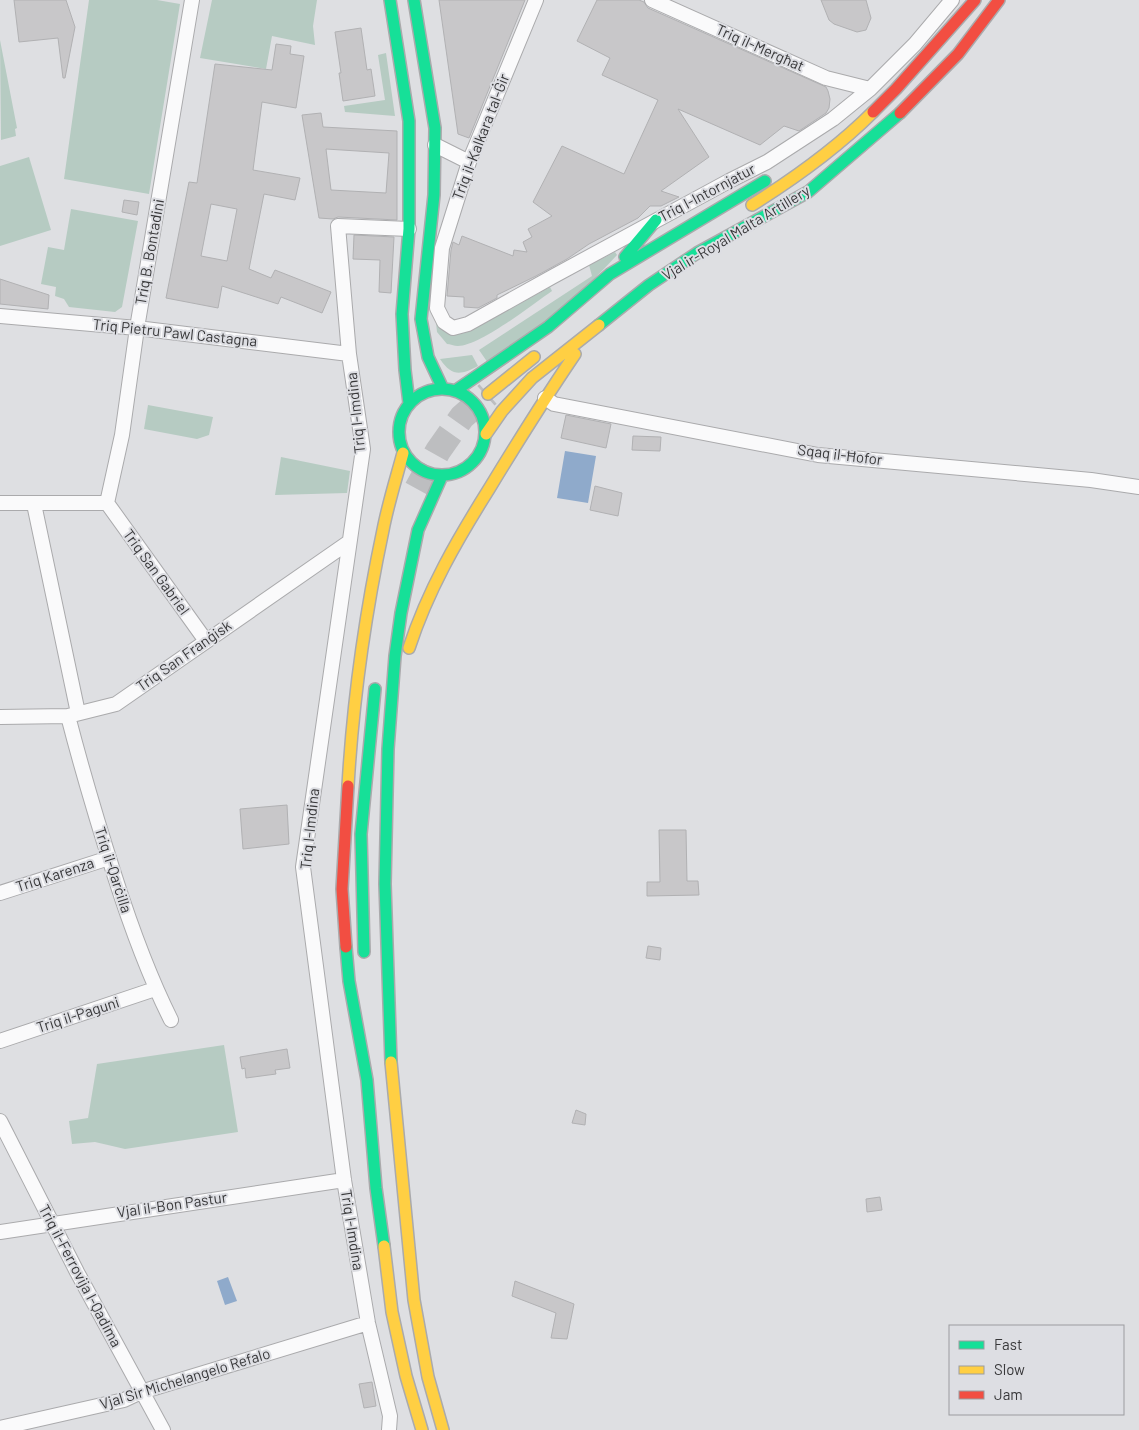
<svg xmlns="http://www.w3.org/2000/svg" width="1139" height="1430" font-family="Barlow,sans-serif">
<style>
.green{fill:#b6cbc2}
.water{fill:#8faacb}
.building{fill:#c8c7c9;stroke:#b1b1b3;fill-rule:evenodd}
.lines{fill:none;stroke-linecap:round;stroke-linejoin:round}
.highway-tunnel{stroke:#bdbec0;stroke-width:26;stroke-dasharray:26 13;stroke-linecap:butt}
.street-casing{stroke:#aaaaac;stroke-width:16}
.fast-casing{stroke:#aaaaac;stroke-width:14}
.slow-casing{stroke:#aaaaac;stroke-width:14}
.jam-casing{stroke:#aaaaac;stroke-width:14}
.street{stroke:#fafafb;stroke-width:14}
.fast{stroke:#16e098;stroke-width:11}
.slow{stroke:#ffcf43;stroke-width:11}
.jam{stroke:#f24e42;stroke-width:11}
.labels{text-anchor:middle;stroke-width:4;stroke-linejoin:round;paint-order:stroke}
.street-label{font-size:15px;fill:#38383a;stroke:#dddee3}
</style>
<rect width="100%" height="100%" fill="#dedfe2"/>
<!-- green -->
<path class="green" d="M89 0H157L180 4 149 194 64 179Z
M212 0H317L313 26 315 45 272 36 266 69 200 58Z
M0 40 17 128 15 129 16 136 1 140Z
M386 53 395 116 345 112 344 106 385 100 378 55Z
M29 157 51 230 0 246V166Z
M71 209 138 221 122 307 115 312 69 307 64 299 55 296 56 287 41 284 48 247 64 250Z
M615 252 617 255C580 296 535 333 488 363L479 350 592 276 589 265Z
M550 287 552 291C533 304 480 346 458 346 454 346 450 344 447 344L437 332 435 312 452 333 472 330Z
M472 355 478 366C461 375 452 377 440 359Z
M148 405 213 417 209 435 197 439 144 429Z
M281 457 350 471 347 493 275 495Z
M224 1045 238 1132 125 1149 95 1142 72 1144 69 1121 88 1118 97 1064Z"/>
<!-- water -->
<path class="water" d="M565 451 596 456 588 503 557 498Z
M228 1277 237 1301 225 1305 217 1281Z"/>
<!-- building -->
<path class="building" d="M14 0H66L75 27 65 78H63L58 38 19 42Z
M439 0H525L469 138 458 134Z
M597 0H639L644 2 648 8 826 87 828 91 830 99 829 108 826 113 799 131 784 126 760 145 678 109 709 157 661 191 679 197 661 206H650L638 218 589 244 567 259 536 276 497 295V298L478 308 464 307V297L447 296 451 250 453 242 459 245 462 236 513 256 514 250 527 252 523 242 532 237 528 229 552 216 533 202 562 146 624 174 658 100 602 75 610 58 577 41Z
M821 0H866L871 18 866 30 857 32 834 24 829 20Z
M361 28 367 70 371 69 375 96 343 101 339 73H341L335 32Z
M276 44 291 46 290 54 304 56 296 108 262 102 253 170 300 178 295 200 264 194 249 269 271 278 275 270 331 292 322 313 281 297 278 304 222 286 218 308 166 298 189 182 197 183 215 64 272 70ZM211 204 237 209 227 261 201 256Z
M321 113 323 127 397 131V220L338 217 333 219 319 218 302 115ZM326 149 389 153 386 193 331 190Z
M124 200 139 202 137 215 122 212Z
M354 235 394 237 391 293 379 292 380 260 353 259Z
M0 279 49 295 48 309 0 304Z
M566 415 611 424 606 448 561 438Z
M633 436 661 437 660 451 632 450Z
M595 486 622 493 618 516 590 510Z
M287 805 289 844 243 849 240 809Z
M659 830H686L687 881H698L699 895 647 896V882H660Z
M648 946 661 948 660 960 646 958Z
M287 1049 290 1068 275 1070 276 1074 246 1078 245 1068 242 1069 240 1057Z
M576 1110 586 1114 585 1125 572 1123Z
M880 1197 882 1210 867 1212 866 1199Z
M515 1281 574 1304 567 1339 551 1338 556 1313 512 1296Z
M372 1382 376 1406 364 1408 359 1384Z"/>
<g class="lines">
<!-- highway-tunnel -->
<path class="highway-tunnel" d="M417 489 438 451 462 417 488 394"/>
<!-- street casing -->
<g class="street-casing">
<path id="street" d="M536 0 469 162 442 248 437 308 444 322 453 328 468 324 552 277 729 181 767 162 833 119 870 89 915 44 952 0
M652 0 826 78 870 89
M435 145 469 162
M0 316 137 328 349 354
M545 398 554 404 818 455 1091 480 1139 487
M0 503H107
M107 503 122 435 137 328 192 0
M107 503 206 641
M34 504 78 713
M68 716C82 770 98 824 115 877 131 927 148 974 171 1020
M0 717 68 716 116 704 349 542
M0 893 109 858
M0 1041 155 989
M0 1121 77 1272 163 1430
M0 1232 344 1180
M0 1428 124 1400 141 1392 368 1323
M389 1430 390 1416 368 1323 344 1180 303 867 363 449 349 354 338 226 409 229"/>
</g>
<!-- fast casing -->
<g class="fast-casing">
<path id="fast" d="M390 0 409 121V229L402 314 405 370 409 403
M414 0 435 128 434 195 421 319 428 357 443 389
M625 257 656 220
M599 325 649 285 697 253 808 192 900 113
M399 432a43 43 0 1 1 86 0a43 43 0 1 1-86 0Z
M455 391 548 327 610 274 765 181
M346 947 349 981 367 1080 376 1188 384 1246
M364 952 361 834 375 689
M391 1062 385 884 388 749 395 656 401 613 418 530 442 476"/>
</g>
<!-- slow casing -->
<g class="slow-casing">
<path id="slow" d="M752 205C795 178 838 147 873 112
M488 394 534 357
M486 434 502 411 532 378 599 325
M409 648C428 590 457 540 489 489 517 443 545 398 575 354
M348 786C353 700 365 615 383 530 388 504 396 479 403 453
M391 1062 414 1300 428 1377 443 1430
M384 1246 392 1312 406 1376 422 1430"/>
</g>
<!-- jam casing -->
<g class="jam-casing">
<path id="jam" d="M873 112 896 89 975 0
M900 113 958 54 999 0
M346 947 342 889 348 786"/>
</g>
<!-- street -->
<use href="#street" class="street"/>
<!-- fast -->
<use href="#fast" class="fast"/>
<!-- slow -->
<use href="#slow" class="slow"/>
<!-- jam -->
<use href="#jam" class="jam"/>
</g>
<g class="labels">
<!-- street labels -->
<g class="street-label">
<text transform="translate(760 48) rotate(24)" y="5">Triq il-Mergħat</text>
<text transform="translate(481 137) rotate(-69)" y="5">Triq il-Kalkara tal-Ġir</text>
<text transform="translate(707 193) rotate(-28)" y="5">Triq l-Intornjatur</text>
<text transform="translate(736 233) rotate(-31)" y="5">Vjal ir-Royal Malta Artillery</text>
<text transform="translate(150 252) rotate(-80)" y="5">Triq B. Bontadini</text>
<text transform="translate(175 333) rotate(6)" y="5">Triq Pietru Pawl Castagna</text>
<text transform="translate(356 413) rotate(-96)" y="5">Triq l-Imdina</text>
<text transform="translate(840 455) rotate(7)" y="5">Sqaq il-Ħofor</text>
<text transform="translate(156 572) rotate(54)" y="5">Triq San Gabriel</text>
<text transform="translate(184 656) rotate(-35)" y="5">Triq San Franġisk</text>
<text transform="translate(310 829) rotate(-84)" y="5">Triq l-Imdina</text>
<text transform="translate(113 870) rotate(72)" y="5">Triq il-Qarċilla</text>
<text transform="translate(55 875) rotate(-18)" y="5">Triq Karenza</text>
<text transform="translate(78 1015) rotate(-18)" y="5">Triq il-Paguni</text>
<text transform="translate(172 1205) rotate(-8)" y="5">Vjal il-Bon Pastur</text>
<text transform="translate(352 1230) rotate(81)" y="5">Triq l-Imdina</text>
<text transform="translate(80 1276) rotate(62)" y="5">Triq il-Ferrovija l-Qadima</text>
<text transform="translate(185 1379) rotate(-17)" y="5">Vjal Sir Michelangelo Refalo</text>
</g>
</g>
<!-- legend -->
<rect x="949" y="1325" width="175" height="90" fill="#dddee3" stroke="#9b9c9f"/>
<rect x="959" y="1341" width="25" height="8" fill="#16e098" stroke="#9b9c9f"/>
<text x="994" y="1350" font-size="15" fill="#38383a">Fast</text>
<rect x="959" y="1366" width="25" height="8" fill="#ffcf43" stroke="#9b9c9f"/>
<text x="994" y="1375" font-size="15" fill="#38383a">Slow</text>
<rect x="959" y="1391" width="25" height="8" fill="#f24e42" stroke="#9b9c9f"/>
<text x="994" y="1400" font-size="15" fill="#38383a">Jam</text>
</svg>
